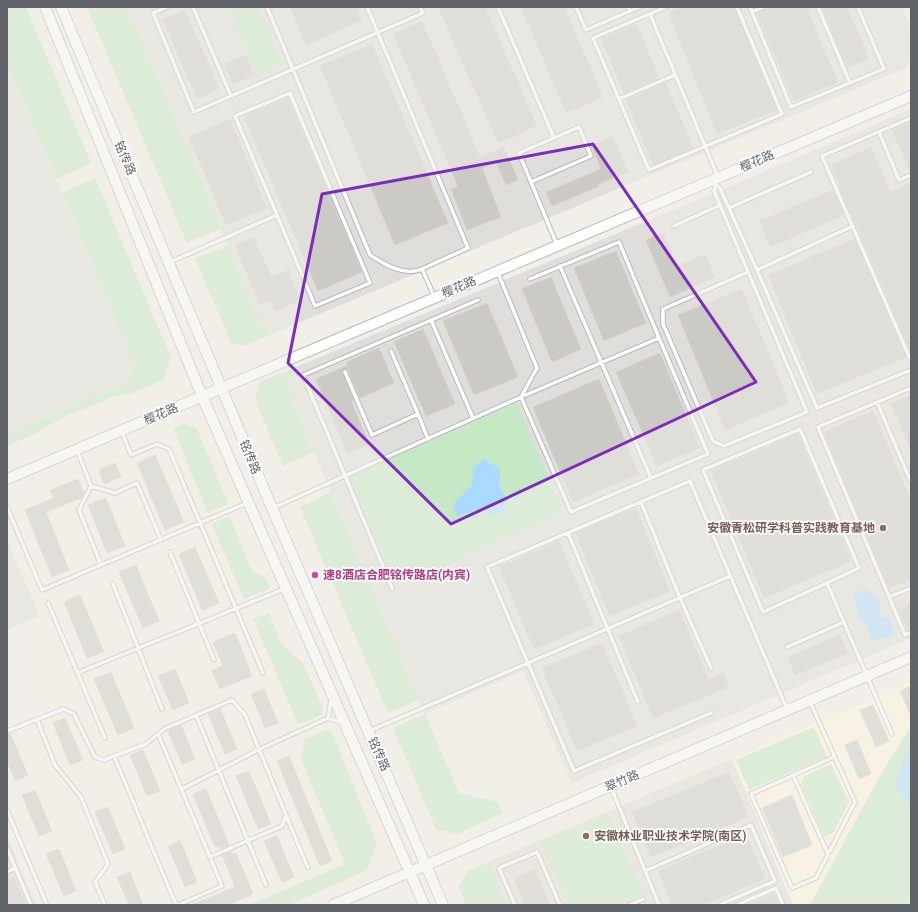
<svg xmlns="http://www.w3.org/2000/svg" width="918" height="912" font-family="Roboto,'Noto Sans SC',sans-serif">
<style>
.commercial{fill:#fef7e0}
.industrial{fill:#e0deda}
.education{fill:#e1ded6}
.green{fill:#c5e8c5}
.water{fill:#aadaff}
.building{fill:#cccac5;stroke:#d6d1c6}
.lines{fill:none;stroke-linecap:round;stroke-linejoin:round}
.lane-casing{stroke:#b5b8bc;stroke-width:5.5}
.secondary-casing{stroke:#b6babf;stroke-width:12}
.lane{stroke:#fff;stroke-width:3.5}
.secondary{stroke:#fff;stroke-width:10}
.marked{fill:none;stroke:#7b2cbf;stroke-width:3;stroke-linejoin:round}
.education-dot{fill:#8d6e63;stroke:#fff;stroke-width:1.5}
.hotel-dot{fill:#d1479c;stroke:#fff;stroke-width:1.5}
.labels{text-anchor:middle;stroke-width:3.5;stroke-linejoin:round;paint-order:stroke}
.street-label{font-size:12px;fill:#5f6368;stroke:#fff}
.education-label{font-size:12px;font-weight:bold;fill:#785e54;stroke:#fff;text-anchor:end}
.hotel-label{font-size:12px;font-weight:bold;fill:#b23c85;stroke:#fff;text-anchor:start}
</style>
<rect width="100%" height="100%" fill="#f1efe8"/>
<!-- commercial -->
<path class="commercial" d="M911 683V726L881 774 810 905H793L732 759Z"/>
<!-- industrial -->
<path class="industrial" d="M127 7H902L911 29V56L906 68 279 331 261 325Z
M7 65 134 364 126 383 7 433Z
M911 109V375L809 418 902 642 572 783 523 671 425 714 287 387 296 367 719 191Z
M7 539 39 616 7 630Z
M732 759 793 905H651L611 810Z
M7 837 36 905H7Z"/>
<!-- education -->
<path class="education" d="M911 375V638L902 642 809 418Z
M611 810 651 905H507L489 862Z"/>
<!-- green -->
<path class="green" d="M7 7H26L91 163 56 179 7 65Z
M87 7H127L221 228 187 243Z
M229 7H259L283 66 257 77Z
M95 178 171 358 164 379 132 393 113 397 63 417 35 434 7 446V433L126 383 134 365 62 193Z
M228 246 261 325 279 331 243 346 231 343 195 258Z
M296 367 287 387 314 452 283 466 255 400 259 382Z
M516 404 564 514 396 586 349 477Z
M185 423 197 429 228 504 208 513 173 428Z
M331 492 419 700 388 713 300 507Z
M230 516 252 571 265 578 270 588 244 599 212 524Z
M269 613 281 643 304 665 323 709 321 715 298 724 253 619Z
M425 714 459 793 498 802 502 813 457 834 436 829 393 728Z
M911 726V897L907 905H810L881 774Z
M814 727 827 757 749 790 736 760Z
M326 730 332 732 377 844 367 870 289 905H249L345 864 301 759 305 739Z
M831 764 849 802 834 832 824 837 801 784 804 776Z
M608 814 643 894 618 905H568L541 843Z
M489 862 507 905H466L459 887 468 871Z"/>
<!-- water -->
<path class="water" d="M484 459 500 469 499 485 507 500 504 512 494 516 482 508 457 516 453 504 472 485 473 468Z
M866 588 879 601 881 617 890 618 894 635 871 643 868 628 858 616 854 594Z
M911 749V804L895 788 905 755Z"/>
<!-- building -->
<path class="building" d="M290 7H356L362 20 306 45Z
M438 7H485L537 126 498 143Z
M521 7H564L603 97 566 113Z
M682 7H734L777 110 717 134 668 13Z
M772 7H806L838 82 794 101 757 13Z
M822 7H847L869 59 847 68Z
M185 10 219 89 197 99 163 20Z
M422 21 480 157 504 147 518 180 506 185 496 162 482 168 501 217 467 230 451 189 458 186 393 34Z
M637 24 659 78 624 93 601 39Z
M372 44 448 223 395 245 320 66Z
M246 55 254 75 233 84 224 64Z
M666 83 693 148 653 165 626 100Z
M288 98 362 272 318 291 244 116Z
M230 119 267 208 226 225 189 137Z
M911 122V172H910L892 130Z
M613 136 628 172 598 184 599 186 552 206 546 192 601 169 591 145Z
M871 147 890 192 911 183V353L851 212 850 213 839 187H840L831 165Z
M833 190 844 215 770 247 759 221Z
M663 232 677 266 705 254 715 277 670 297 646 240Z
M254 237 271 277 288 270 300 300 275 311 270 300 260 305 235 245Z
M855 239 906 357 817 394 768 275Z
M616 251 646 323 604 341 574 268Z
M551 277 581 349 552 362 522 289Z
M742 289 789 403 725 430 678 315Z
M487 303 518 377 474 395 443 321Z
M423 329 455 404 426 416 394 342Z
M379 348 394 383 360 398 348 370 345 369 342 371 354 400 351 401 369 444 347 453 316 379 348 365 346 362Z
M660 353 700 448 657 466 616 372Z
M599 379 639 474 573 502 533 407Z
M911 395V450L891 404Z
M873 411 911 501V579L889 588 824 432Z
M798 434 851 561 764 598 711 471Z
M155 455 184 522 165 530 137 463Z
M115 463 121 477 104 484 99 470Z
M78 479 84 493 82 498 46 512 69 570 52 577 25 510 54 498 50 490Z
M106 498 125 546 107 553 88 505Z
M636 508 670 591 610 616 575 533Z
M559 541 594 624 534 649 499 567Z
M195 547 219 603 202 610 179 554Z
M136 565 159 621 143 628 119 572Z
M80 595 104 652 87 658 64 602Z
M911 603V630L908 631 898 609Z
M679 610 708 679 723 673 729 687 653 718 619 636Z
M235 633 252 676 220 689 212 671 223 666 213 642Z
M840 635 848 653 795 675 788 657Z
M602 643 637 726 577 751 542 668Z
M175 669 189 703 173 710 158 676Z
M111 672 134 728 118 735 94 679Z
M911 686V716L900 691Z
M264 689 278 723 265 728 251 694Z
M873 705 889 741 876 747 860 710Z
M220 708 237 749 225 754 208 714Z
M65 718 83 760 70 765 53 723Z
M181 725 195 759 182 764 168 731Z
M10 733 28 775 15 781 7 761V734Z
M857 740 871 774 859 779 845 745Z
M143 750 160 791 147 796 130 755Z
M289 756 332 861 320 866 277 761Z
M249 771 271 824 258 829 236 776Z
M729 772 748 817 651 857 632 812Z
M206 789 229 845 220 849 218 846 215 847 193 794Z
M35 790 52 831 39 836 22 795Z
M792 795 812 845 783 857 762 808Z
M108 807 125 849 113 854 95 812Z
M746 834 765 879 703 905H672L658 871Z
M277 836 294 877 282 882 264 841Z
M180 840 197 882 185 887 168 846Z
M59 849 76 891 64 896 46 854Z
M231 851 232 854 236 853 253 894 232 903 233 905H191L235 887 222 855Z
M535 869 550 905H525L514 878Z
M130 872 143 905H129L117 877Z
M14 877 26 905H7V880Z
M774 894 779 905H748Z"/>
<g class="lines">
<!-- lane casing -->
<g class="lane-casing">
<path id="lane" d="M167 7 153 13 194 112 231 96
M193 7 231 96 423 13 420 7
M267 7 370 255C384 264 404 277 422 269L434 296
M367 7 468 248 422 269
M498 7 554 138 519 153 557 245
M576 7 586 30 630 11 628 7
M666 7 593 38 649 170 782 114 737 7
M750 7 791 107 884 69 858 7
M818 7 850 83
M630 11 640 7
M752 12 763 7
M650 14 718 177
M619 99 675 75
M911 118 822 156 911 361
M879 132 899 180 911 175
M531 182 591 156 579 127 554 138
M715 184 720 188 757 270
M716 185 714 191 807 412 724 446 713 441 663 324V309L748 272
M729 208 811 172
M674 226 720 205
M853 226 757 270 817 408 911 370
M170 262 277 215 235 116 290 93 370 283 315 306 277 215
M560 266 651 478
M530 279 619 242 659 338
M431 320 473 418
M391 351 418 414
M345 372 372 435 418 414 428 439
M911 388 818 427 905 635 911 633
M877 402 911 482
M122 432 131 455 157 444 169 449 263 673
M77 450 91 486 115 493 137 483 161 540
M91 486 79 510 101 565
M641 502 680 598 711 668
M7 507 42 590 247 503
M273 508 521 397 659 338 708 454 571 512 521 397 537 368 498 273
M568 533 638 702
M170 552 214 660
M827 583 763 612 703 470 800 429 859 568 827 583 892 734
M113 584 162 709
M392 588 303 375 478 300
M889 597 911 588
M48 603 105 738
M787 647 844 622
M77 673 284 589
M331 700 328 718 343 723
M810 702 855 802 816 878 792 888 751 794 834 757
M711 713 574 771 528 663 730 576
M196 715 266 885
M37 719 55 765 81 797 108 864 95 882 105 905
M7 731 64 709 74 714 95 757 104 760 146 744 164 729 232 700 245 715 286 815 282 826 210 857 222 886 178 905
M369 731 528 663 487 567 690 481 787 709
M158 734 210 857
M114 756 176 905
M793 775 828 854
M611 787 659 905
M182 789 260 749 328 718
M7 810 47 905
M286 815 308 868
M7 848 31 905
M645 871 751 825 775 881 719 905
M7 872 15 868
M515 905 499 868 537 852 560 905
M629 905 643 899
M737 905 776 888 783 905"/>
</g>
<!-- secondary casing -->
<g class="secondary-casing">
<path id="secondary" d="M45 7 202 396 424 905
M61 7 272 508 443 905
M7 479 911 96
M333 905 911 657"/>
</g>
<!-- lane -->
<use href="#lane" class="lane"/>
<!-- secondary -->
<use href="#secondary" class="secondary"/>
</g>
<!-- marked area -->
<path d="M0 0H918V912H0ZM593 144 756 382 451 524 288 363 322 194Z" fill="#f1efe8" fill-opacity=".55" fill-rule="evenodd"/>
<path class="marked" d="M593 144 756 382 451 524 288 363 322 194Z"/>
<!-- markers -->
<g class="education-dot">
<circle cx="883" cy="528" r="4"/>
<circle cx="586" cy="836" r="4"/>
</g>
<circle class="hotel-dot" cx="315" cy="575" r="4"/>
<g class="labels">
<!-- street labels -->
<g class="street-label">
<text transform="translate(125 158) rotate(67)" y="4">铭传路</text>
<text transform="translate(757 161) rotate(-23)" y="4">樱花路</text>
<text transform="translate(459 287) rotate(-23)" y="4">樱花路</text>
<text transform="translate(161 414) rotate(-23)" y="4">樱花路</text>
<text transform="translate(250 457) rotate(68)" y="4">铭传路</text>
<text transform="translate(379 754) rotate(66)" y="4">铭传路</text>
<text transform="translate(622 781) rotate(-23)" y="4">翠竹路</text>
</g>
<!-- education labels -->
<g class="education-label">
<text x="875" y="532">安徽青松研学科普实践教育基地</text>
<text x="594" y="840" text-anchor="start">安徽林业职业技术学院(南区)</text>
</g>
<!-- hotel labels -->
<g class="hotel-label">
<text x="323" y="579">速8酒店合肥铭传路店(内宾)</text>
</g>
</g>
<!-- border -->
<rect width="918" height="912" fill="none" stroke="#5f6368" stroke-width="16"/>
</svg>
